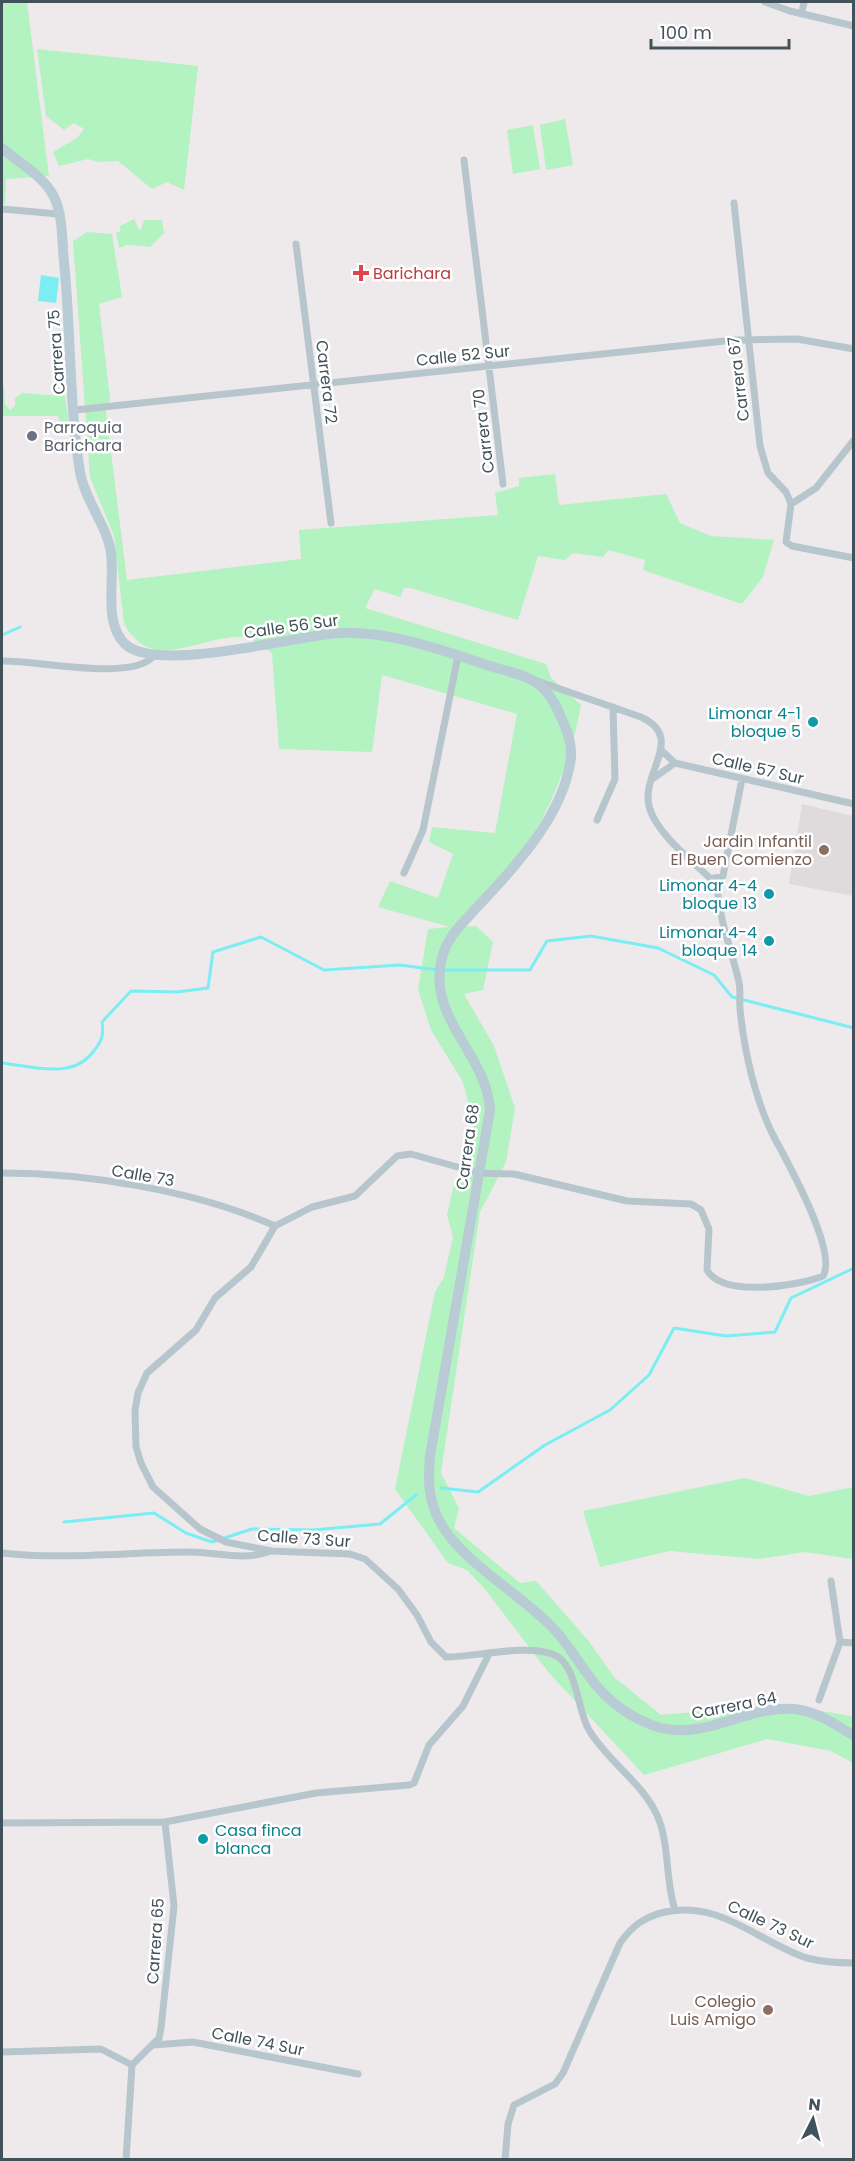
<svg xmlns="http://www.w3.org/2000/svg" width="855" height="2161" font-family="Poppins,sans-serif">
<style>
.education{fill:#dfdbdd}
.green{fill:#b3f2c1}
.water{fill:#7beef3}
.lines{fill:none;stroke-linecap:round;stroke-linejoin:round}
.stream{stroke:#7beef3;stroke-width:3}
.street{stroke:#b7c6cd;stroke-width:7}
.secondary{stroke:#b9cbd4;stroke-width:10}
.health-dot{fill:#e0444e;stroke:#fff;stroke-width:2}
.worship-dot{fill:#6b7280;stroke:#fff;stroke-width:2}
.culture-dot{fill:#0f9aa8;stroke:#fff;stroke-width:2}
.education-dot{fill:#8d6e63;stroke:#fff;stroke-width:2}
.labels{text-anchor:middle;stroke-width:5;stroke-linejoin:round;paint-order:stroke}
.health-label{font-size:16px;fill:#be3a42;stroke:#fff;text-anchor:start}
.street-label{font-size:16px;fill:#42525a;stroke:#fff}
.worship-label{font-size:16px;fill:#5b616d;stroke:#fff;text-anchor:start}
.culture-label{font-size:16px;fill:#0d838f;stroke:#fff;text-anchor:end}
.education-label{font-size:16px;fill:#785e54;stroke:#fff;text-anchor:end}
</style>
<rect width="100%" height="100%" fill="#eeeaeb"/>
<!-- education -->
<path class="education" d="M802 804 853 816V896L789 884Z"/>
<!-- green -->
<path class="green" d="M2 2H27L49 176 6 179 5 204H2Z
M37 49 198 66 184 190 167 182 152 189 118 161 98 162 88 159 59 166 53 152 77 138 84 129 74 123 64 130 46 116Z
M565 119 573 165 546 170 540 125Z
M533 125 540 169 513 174 507 130Z
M134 219 140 231 144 220H162L164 233 150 247 127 245 119 248 116 233 120 231V226Z
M87 232 112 234 122 297 99 304 110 399 106 412 127 580 301 559 299 530 498 515 495 493 519 486V478L555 474 559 505 666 494 680 523 711 536 774 540 763 577 742 604 643 570 645 560 608 550 603 557 573 553 565 560 538 556 518 620 410 588H404L400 597 375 589 365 608 546 664 551 678 581 705C572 755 552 808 523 850 503 877 478 902 456 927L476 926 493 942 483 990 464 994 494 1046 515 1108 506 1162 480 1212 441 1473 459 1508 454 1528 520 1583 536 1581 588 1640 614 1677 661 1715 783 1704 850 1716 853 1718V1763L831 1751 767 1739 644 1775 549 1673 484 1588 467 1570 448 1563 395 1489 435 1292 444 1277 453 1237 447 1215 453 1188 461 1177 474 1125 463 1082 431 1030 418 989 428 929 450 927 378 907 390 881 438 898 453 854 429 842 432 827 495 833 517 714 382 675 372 752 279 749 272 653C265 648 252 638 244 637 201 634 154 676 124 624L114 536 90 477 73 241Z
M2 385 4 386 5 404 10 410 15 406V398L22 393 65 396 70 432H64L58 416H2Z
M745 1478 809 1496 853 1487V1559L805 1552 758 1559 670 1551 600 1567 583 1511Z"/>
<!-- water -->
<path class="water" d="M41 275 59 278 56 303 38 301Z"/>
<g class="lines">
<!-- stream -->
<path class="stream" d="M2 635 20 627
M444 970H530L547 941 591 936 658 948 714 975 732 997 854 1028
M2 1063C31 1066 72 1080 93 1052 102 1041 104 1035 102 1022L131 991 177 992 208 988 213 952 261 937 324 970 400 965 437 970
M441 1488 478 1492 545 1445 610 1410 649 1375 674 1328 726 1336 775 1332 791 1298 854 1268
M64 1522 154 1513 186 1533 212 1542 252 1529 313 1530 380 1524 416 1495"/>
<!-- street -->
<path class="street" d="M765 2 790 11 854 26
M802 12 804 2
M464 160 503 484
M734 203 760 446 768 473 786 492 791 504 786 542 792 546 854 558
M2 209 58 214
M296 244 331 523
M75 410 734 340 797 339 854 349
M791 504 816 488 854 440
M2 661C37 660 131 682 154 656
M540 682 641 717C686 738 641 772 649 806 655 832 692 861 711 879L723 876 742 779
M661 750 675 763 854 804
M651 780 675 763
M597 820 615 779 613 707
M404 873 423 830 458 656
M2 1173C88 1173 197 1191 275 1226
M275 1226 251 1267 215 1298 196 1330 147 1373 138 1393 135 1411 136 1447 141 1463 153 1487 200 1529 226 1542 271 1551 350 1554 365 1559 398 1589 417 1615 431 1642 446 1657C475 1657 525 1644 552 1654 578 1663 576 1708 589 1730 608 1762 641 1781 657 1815 670 1844 665 1880 675 1910
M275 1226 312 1207 355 1196 397 1156 411 1154 479 1173 514 1174 627 1201 691 1204 701 1210 709 1229 707 1270C723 1298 798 1286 823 1276 838 1252 787 1161 774 1137 755 1100 744 1050 740 1009 739 1000 741 991 739 982 731 948 717 914 717 879
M2 1553C64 1560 127 1552 190 1552 217 1552 242 1561 268 1552
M840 1642 854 1643
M819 1700 840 1642 831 1581
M2 1823 165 1822 316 1793 409 1785 414 1783 429 1745 463 1706 489 1654
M153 2045 193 2042 358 2074
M2 2052 101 2049 132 2065
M126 2160 132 2065 159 2038 161 2028 174 1906 165 1822
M505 2160 508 2124 514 2105 555 2084 563 2073 620 1943C632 1926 644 1917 665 1912 721 1900 758 1942 807 1958 822 1962 838 1963 854 1963"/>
<!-- secondary -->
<path class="secondary" d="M2 148C19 163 44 176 54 197 63 215 62 242 64 262 71 330 69 406 80 472 85 501 107 525 111 553 115 582 103 622 125 644 157 674 293 636 339 633 390 631 438 649 487 665 524 677 543 675 560 715 566 728 572 742 571 757 565 812 518 864 481 903 465 921 446 936 441 962 429 1020 487 1055 490 1110L430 1456C428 1481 428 1500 440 1522 462 1562 518 1592 550 1625 571 1645 583 1673 603 1693 619 1709 640 1722 661 1728 709 1740 754 1701 801 1710 821 1714 836 1725 854 1736"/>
</g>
<!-- markers -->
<path class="health-dot" d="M358 264h6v6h6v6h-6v6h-6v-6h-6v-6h6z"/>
<circle class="worship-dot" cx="32" cy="436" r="6"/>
<g class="culture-dot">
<circle cx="813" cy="722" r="6"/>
<circle cx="769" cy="894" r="6"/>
<circle cx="769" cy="941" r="6"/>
<circle cx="203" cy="1839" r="6"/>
</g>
<g class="education-dot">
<circle cx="824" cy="850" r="6"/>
<circle cx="768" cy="2010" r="6"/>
</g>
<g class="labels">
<!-- health labels -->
<g class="health-label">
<text x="373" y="279">Barichara</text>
</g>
<!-- street labels -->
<g class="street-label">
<text transform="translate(56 352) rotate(-94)" y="6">Carrera 75</text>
<text transform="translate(463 355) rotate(-6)" y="6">Calle 52 Sur</text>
<text transform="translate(738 379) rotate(-97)" y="6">Carrera 67</text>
<text transform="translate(327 382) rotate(83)" y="6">Carrera 72</text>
<text transform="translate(483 431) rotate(-97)" y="6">Carrera 70</text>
<text transform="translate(291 626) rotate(-8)" y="6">Calle 56 Sur</text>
<text transform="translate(758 768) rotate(13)" y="6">Calle 57 Sur</text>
<text transform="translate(467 1147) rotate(-82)" y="6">Carrera 68</text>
<text transform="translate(143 1175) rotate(10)" y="6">Calle 73</text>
<text transform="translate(304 1538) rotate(4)" y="6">Calle 73 Sur</text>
<text transform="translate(734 1705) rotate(-11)" y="6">Carrera 64</text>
<text transform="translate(771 1924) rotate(25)" y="6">Calle 73 Sur</text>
<text transform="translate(155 1941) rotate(-86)" y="6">Carrera 65</text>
<text transform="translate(258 2041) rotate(11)" y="6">Calle 74 Sur</text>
</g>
<!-- worship labels -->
<g class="worship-label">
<text x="44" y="433">Parroquia<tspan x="44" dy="18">Barichara</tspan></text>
</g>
<!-- culture labels -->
<g class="culture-label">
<text x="801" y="719">Limonar 4-1<tspan x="801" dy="18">bloque 5</tspan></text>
<text x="757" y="891">Limonar 4-4<tspan x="757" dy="18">bloque 13</tspan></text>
<text x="757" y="938">Limonar 4-4<tspan x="757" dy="18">bloque 14</tspan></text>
<text x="215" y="1836" text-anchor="start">Casa finca<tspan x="215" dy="18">blanca</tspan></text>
</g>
<!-- education labels -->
<g class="education-label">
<text x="812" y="847">Jardin Infantil<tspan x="812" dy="18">El Buen Comienzo</tspan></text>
<text x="756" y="2007">Colegio<tspan x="756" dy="18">Luis Amigo</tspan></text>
</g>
</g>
<!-- border -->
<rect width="855" height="2161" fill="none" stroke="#42525a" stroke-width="6"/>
<!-- north arrow -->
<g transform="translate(813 2119) rotate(6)" stroke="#ffffff" stroke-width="4.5" paint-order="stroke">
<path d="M0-4.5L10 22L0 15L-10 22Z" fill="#42525a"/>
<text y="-9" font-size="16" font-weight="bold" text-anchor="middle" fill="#42525a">N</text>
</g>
<!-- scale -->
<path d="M651 39v9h138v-9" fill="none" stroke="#42525a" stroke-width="3"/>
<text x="660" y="39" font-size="18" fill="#42525a" stroke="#ffffff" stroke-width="4.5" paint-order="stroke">100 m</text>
</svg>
